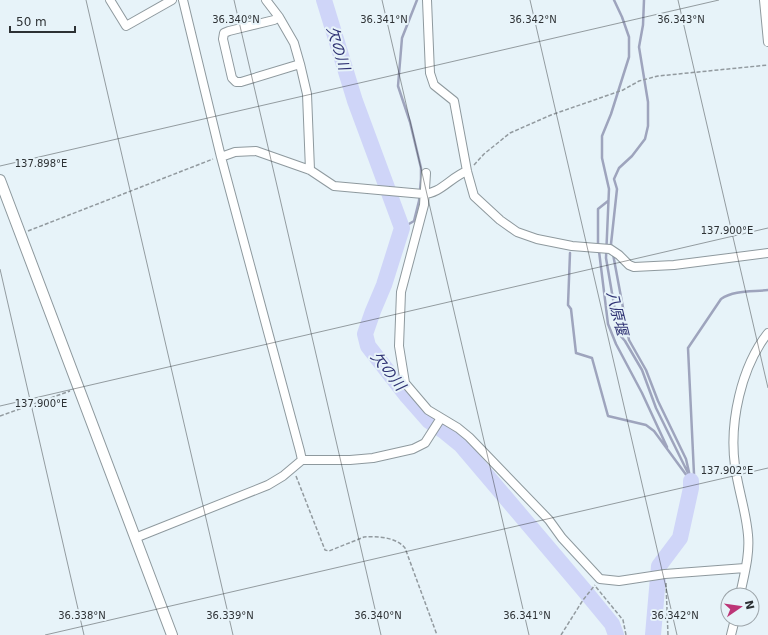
<svg xmlns="http://www.w3.org/2000/svg" width="768" height="635" font-family="'DejaVu Sans','Noto Sans JP',sans-serif">
<style>
.lines{fill:none;stroke-linecap:round;stroke-linejoin:round}
.stream{stroke:#9ea4bd;stroke-width:2.5}
.river{stroke:#cfd5f8;stroke-width:16}
.minor-casing{stroke:#8e999e;stroke-width:10}
.tertiary-casing{stroke:#8e999e;stroke-width:12}
.path{stroke:#929a9f;stroke-width:1.5;stroke-dasharray:4 2;stroke-linecap:butt}
.minor{stroke:#fff;stroke-width:8}
.tertiary{stroke:#fff;stroke-width:10}
.ticks{fill:none;stroke:#2d3134;stroke-width:1;stroke-opacity:0.45}
.labels{text-anchor:middle;stroke-width:4;stroke-linejoin:round;paint-order:stroke}
.water-label{font-size:15px;font-style:italic;fill:#303374;stroke:#e7f3f9}
.ticks-label{font-size:10px;text-anchor:middle;fill:#2d3134;stroke:#e7f3f9;stroke-width:4;stroke-linejoin:round;paint-order:stroke}
</style>
<rect width="100%" height="100%" fill="#e7f3f9"/>
<g class="lines">
<!-- stream -->
<path class="stream" d="M614 0 622 17 629 37V57L611 114 602 136V158L609 189 606 258 619 334 625 341 642 370 656 408 689 475
M608 201 598 209V243L608 324 616 344 642 393 667 447
M402 228 414 221 419 201 421 179V168L410 122 398 86 402 38 417 0
M612 248 611 244 617 189 614 179 619 168 632 156 645 139 648 126V102L639 47 643 25 644 0
M570 253 568 305 571 309 576 353 592 358 608 416 646 425 654 431 687 476
M613 254 629 340 646 370 658 401 686 459 691 481
M691 480 694 474 688 348 721 299C734 290 753 292 768 290"/>
<!-- river -->
<path class="river" d="M324 0 355 101 402 228 384 285 373 311 365 334 368 346 407 396 429 421 445 432 461 445 584 590 612 624 616 635
M653 635 659 566 680 538 691 488V481"/>
<!-- minor casing -->
<g class="minor-casing">
<path id="minor" d="M110 0 126 26 172 0
M183 0 221 157 300 451 302 460
M266 0 279 17 294 43 300 64 307 94 310 170
M427 0 430 73 434 85 454 101 467 171 474 196 500 220 517 232 537 239 572 246 610 249 619 255 629 265 634 267 674 265 768 253
M764 0 768 42
M279 17 274 20 229 31 224 33 223 39 232 78 236 82H241L300 64
M221 157 235 152 256 151 310 170 334 186 423 194C440 194 451 177 467 171
M426 173 424 205 401 292 399 346 405 383 428 410 458 428 469 437 549 520 562 538 600 579 619 581 665 574 745 568
M135 538 268 485 283 476 302 460H350L373 458 413 449 425 443 441 418
M740 595C744 575 750 555 748 535 746 511 738 489 735 466 729 423 741 367 768 333
M731 635 735 619"/>
</g>
<!-- tertiary casing -->
<g class="tertiary-casing">
<path id="tertiary" d="M0 180 172 635"/>
</g>
<!-- path -->
<path class="path" d="M474 165 484 154 510 133 551 115 623 90 639 81 658 76 768 65
M28 231 213 159
M0 416 70 391
M296 476 325 550 329 551 364 537C377 536 396 537 405 548L437 635
M666 583 668 635
M596 587 623 620 626 635
M561 635 583 600 595 585"/>
<!-- minor -->
<use href="#minor" class="minor"/>
<!-- tertiary -->
<use href="#tertiary" class="tertiary"/>
</g>
<!-- ticks -->
<path class="ticks" d="M86 0 233 635M234 0 381 635M382 0 529 635M530 0 677 635M678 0 768 388M0 166 719 0M0 269 84 635M0 406 768 228M45 635 768 468"/>
<g class="labels">
<!-- water labels -->
<g class="water-label">
<text transform="translate(338 48) rotate(73)" y="5">欠の川</text>
<text transform="translate(617 313) rotate(76)" y="5">八原堰</text>
<text transform="translate(388 371) rotate(51)" y="5">欠の川</text>
</g>
</g>
<g class="ticks-label">
<text x="236" y="23">36.340°N</text>
<text x="384" y="23">36.341°N</text>
<text x="533" y="23">36.342°N</text>
<text x="681" y="23">36.343°N</text>
<text x="41" y="167">137.898°E</text>
<text x="727" y="234">137.900°E</text>
<text x="41" y="407">137.900°E</text>
<text x="727" y="474">137.902°E</text>
<text x="82" y="619">36.338°N</text>
<text x="230" y="619">36.339°N</text>
<text x="378" y="619">36.340°N</text>
<text x="527" y="619">36.341°N</text>
<text x="675" y="619">36.342°N</text>
</g>
<!-- north arrow -->
<g transform="translate(740 607) rotate(77)"><circle r="19" fill="#e7f3f9" stroke="#9da5aa"/>
<path d="M0-3L7 15L0 10L-7 15Z" fill="#bc3577"/>
<text y="-6" font-size="11" font-weight="bold" text-anchor="middle" fill="#2d3134">N</text>
</g>
<!-- scale -->
<path d="M10 26v6h65v-6" fill="none" stroke="#2d3134" stroke-width="2"/>
<text x="16" y="26" font-size="12" fill="#2d3134" stroke="#e7f3f9" stroke-width="3" paint-order="stroke">50 m</text>
</svg>
